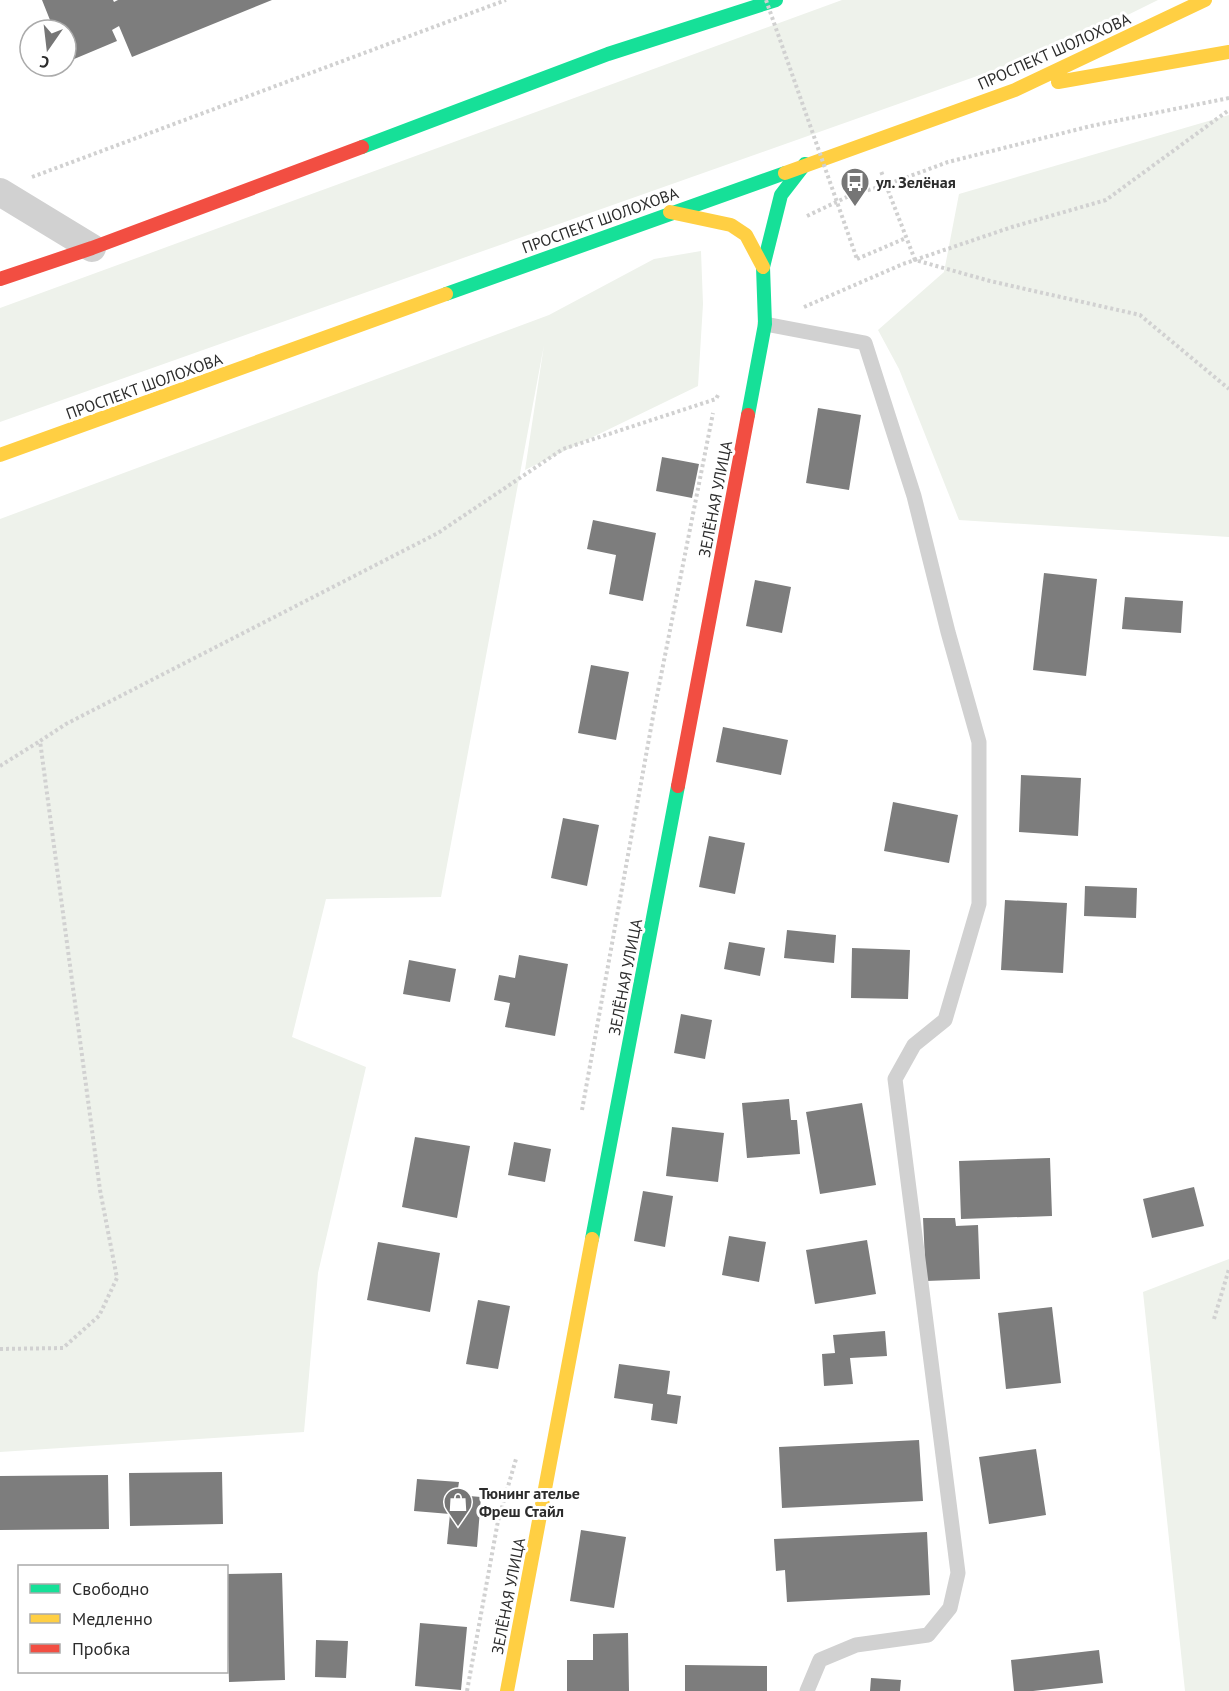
<svg xmlns="http://www.w3.org/2000/svg" width="1229" height="1691" font-family="'PT Sans',sans-serif">
<style>
.green{fill:#eef2eb}
.building{fill:#7d7d7d}
.lines{fill:none;stroke-linecap:round;stroke-linejoin:round}
.path{stroke:#d1d1d1;stroke-width:4;stroke-dasharray:3 3;stroke-linecap:butt}
.lane{stroke:#d1d1d1;stroke-width:15}
.street{stroke:#d1d1d1;stroke-width:28}
.fast{stroke:#16e098;stroke-width:14}
.slow{stroke:#ffcf43;stroke-width:14}
.jam{stroke:#f24e42;stroke-width:14}
.path-bridge{stroke:#d1d1d1;stroke-width:4;stroke-dasharray:3 3;stroke-linecap:butt}
.labels{text-anchor:middle;stroke-width:6;stroke-linejoin:round;paint-order:stroke}
.street-label{font-size:16px;fill:#2c2c2c;stroke:#fff}
.poi-label{font-size:16px;font-weight:bold;fill:#2c2c2c;stroke:#fff;text-anchor:start}
</style>
<rect width="100%" height="100%" fill="#fff"/>
<!-- green -->
<path class="green" d="M842 0H1158L1073 42 0 422V308Z
M1229 115V537L959 520 899 369 878 330 944 272 959 194Z
M701 251 703 304 698 386 525 470 544 345 441 897 326 899 292 1037 366 1067 318 1273 304 1432 0 1452V519L549 315 654 259Z
M1229 1259V1691H1185L1143 1292Z"/>
<!-- building -->
<path class="building" d="M42 0H113L114 2 118 0H272L132 57 119 26 112 30 117 41 67 62 66 30H54Z
M818 408 861 415 849 490 806 483Z
M662 457 699 464 692 498 656 491Z
M593 520 656 533 643 601 609 594 616 555 587 549Z
M1044 573 1097 579 1086 676 1033 670Z
M755 580 791 587 782 633 746 626Z
M1125 597 1183 601 1181 633 1122 629Z
M591 665 629 672 616 740 578 733Z
M723 727 788 740 781 775 716 762Z
M1021 775 1081 778 1078 836 1019 832Z
M893 802 958 815 949 863 884 851Z
M563 818 599 825 587 886 551 878Z
M709 836 745 843 735 894 699 887Z
M1085 886 1137 888 1136 918 1084 916Z
M1005 900 1067 903 1063 973 1001 970Z
M787 930 836 935 834 963 784 958Z
M729 942 765 948 760 976 724 969Z
M852 948 910 950 908 999 851 998Z
M519 955 568 964 555 1036 505 1027 510 1003 494 1000 499 975 515 978Z
M409 960 456 969 450 1002 403 994Z
M681 1014 712 1020 705 1059 674 1053Z
M789 1099 791 1120H797L800 1154 747 1158 742 1103Z
M862 1103 876 1185 820 1194 806 1112Z
M672 1127 724 1133 718 1182 666 1176Z
M415 1137 470 1146 457 1218 402 1207Z
M514 1142 551 1149 545 1182 508 1175Z
M1050 1158 1052 1216 961 1219 959 1161Z
M1194 1187 1204 1226 1152 1238 1143 1199Z
M643 1191 673 1196 665 1247 634 1241Z
M923 1218H955L956 1226 978 1225 980 1279 926 1281Z
M729 1236 766 1242 759 1282 722 1275Z
M867 1240 876 1294 815 1304 806 1250Z
M378 1242 440 1253 430 1312 367 1300Z
M478 1300 510 1306 498 1369 466 1364Z
M1052 1307 1061 1383 1006 1389 998 1313Z
M885 1331 887 1356 850 1358 853 1384 824 1386 822 1354 835 1353 833 1335Z
M619 1364 670 1371 667 1394 681 1396 677 1424 651 1420 653 1404 614 1398Z
M919 1440 923 1501 782 1508 779 1447Z
M1036 1449 1046 1515 989 1524 979 1457Z
M222 1472 223 1524 130 1526 129 1473Z
M108 1475 109 1529 0 1530V1476Z
M417 1479 459 1482 457 1495 481 1497 477 1547 447 1544 450 1514 414 1511Z
M581 1530 626 1537 614 1608 570 1601Z
M927 1532 930 1595 787 1602 785 1570 776 1571 774 1539Z
M282 1573 285 1680 229 1682 226 1574Z
M420 1623 467 1627 461 1690 415 1686Z
M628 1633 629 1691H567V1660H593V1634Z
M316 1640 348 1641 346 1678 315 1677Z
M1099 1650 1103 1683 1033 1691H1014L1011 1660Z
M685 1665 767 1666V1691H685Z
M871 1678 901 1680 900 1691H870Z"/>
<g class="lines">
<!-- path -->
<path class="path" d="M1229 98 1091 126 948 162 886 185 915 260 990 281 1140 315 1229 389
M32 177 506 0
M807 216 851 195 886 185 881 171
M857 259 906 238
M804 307 903 264 1012 227 1106 200 1229 110
M0 766 40 741
M582 1110 654 711 713 413
M1214 1319 1229 1269
M0 1349 63 1348 99 1316 117 1278 100 1190 40 741 66 724 438 533 563 449 716 399 718 395
M467 1691 498 1521 516 1459"/>
<!-- lane -->
<path class="lane" d="M765 324 865 343 914 496 948 632 979 742V904L945 1020 914 1045 895 1079 958 1573 950 1608 928 1635 856 1645 820 1660 807 1691"/>
<!-- street -->
<path class="street" d="M0 192 92 248"/>
<!-- fast -->
<path class="fast" d="M362 147 608 54 776 0
M446 294 785 173
M748 415 765 324 763 267 781 195 805 164
M592 1239 678 786"/>
<!-- slow -->
<path class="slow" d="M1058 82 1229 52
M785 173 1015 90 1205 0
M670 212 731 225 746 235 763 267
M0 455 446 294
M507 1691 592 1239"/>
<!-- jam -->
<path class="jam" d="M0 279 92 248 362 147
M678 786 748 415"/>
<!-- path-bridge -->
<path class="path-bridge" d="M766 0 857 259"/>
</g>
<!-- icons -->
<defs>
<g id="bus-pin" transform="scale(1.5)"><path d="M0 17L-7.5 6A9.5 9.5 0 1 1 7.5 6Z" fill="#767676" stroke="#fff"/><path d="M-5-6H5V4H4V6H2V4H-2V6H-4V4H-5ZM-3.5-4V0h7V-4ZM-3.5 1.2v1.5H-2V1.2ZM2 1.2v1.5H3.5V1.2Z" fill="#fff"/></g>
<g id="shop-pin" transform="scale(1.5)"><path d="M0 17L-7.5 6A9.5 9.5 0 1 1 7.5 6Z" fill="#767676" stroke="#fff"/><path d="M-5-2.5h2.3a2.7 3.5 0 0 1 5.4 0H5L5.5 6h-11ZM-1.5-2.5h3a1.5 2.3 0 0 0-3 0Z" fill="#fff"/></g>
</defs>
<g fill-rule="evenodd">
<use href="#bus-pin" x="855" y="182"/>
<use href="#shop-pin" x="458" y="1502"/>
</g>
<g class="labels">
<!-- street labels -->
<g class="street-label">
<text transform="translate(1054 51) rotate(-24)" y="6">ПРОСПЕКТ ШОЛОХОВА</text>
<text transform="translate(600 220) rotate(-20)" y="6">ПРОСПЕКТ ШОЛОХОВА</text>
<text transform="translate(144 386) rotate(-20)" y="6">ПРОСПЕКТ ШОЛОХОВА</text>
<text transform="translate(715 499) rotate(-79)" y="6">ЗЕЛЁНАЯ УЛИЦА</text>
<text transform="translate(625 977) rotate(-79)" y="6">ЗЕЛЁНАЯ УЛИЦА</text>
<text transform="translate(508 1596) rotate(-79)" y="6">ЗЕЛЁНАЯ УЛИЦА</text>
</g>
<!-- poi labels -->
<g class="poi-label">
<text x="876" y="188">ул. Зелёная</text>
<text x="479" y="1499">Тюнинг ателье<tspan x="479" dy="18">Фреш Стайл</tspan></text>
</g>
</g>
<!-- legend -->
<rect x="18" y="1565" width="210" height="108" fill="#ffffff" stroke="#ababab" stroke-width="1.5"/>
<rect x="30" y="1584" width="30" height="9" fill="#16e098" stroke="#ababab" stroke-width="1.5"/>
<text x="72" y="1595" font-size="18" fill="#2c2c2c">Свободно</text>
<rect x="30" y="1614" width="30" height="9" fill="#ffcf43" stroke="#ababab" stroke-width="1.5"/>
<text x="72" y="1625" font-size="18" fill="#2c2c2c">Медленно</text>
<rect x="30" y="1644" width="30" height="9" fill="#f24e42" stroke="#ababab" stroke-width="1.5"/>
<text x="72" y="1655" font-size="18" fill="#2c2c2c">Пробка</text>
<!-- north arrow -->
<g transform="translate(48 48) rotate(194)"><circle r="28" fill="#ffffff" stroke="#ababab" stroke-width="1.5"/>
<path d="M0-4.5L10 22L0 15L-10 22Z" fill="#767676"/>
<text y="-9" font-size="16" font-weight="bold" text-anchor="middle" fill="#2c2c2c">С</text>
</g>
</svg>
